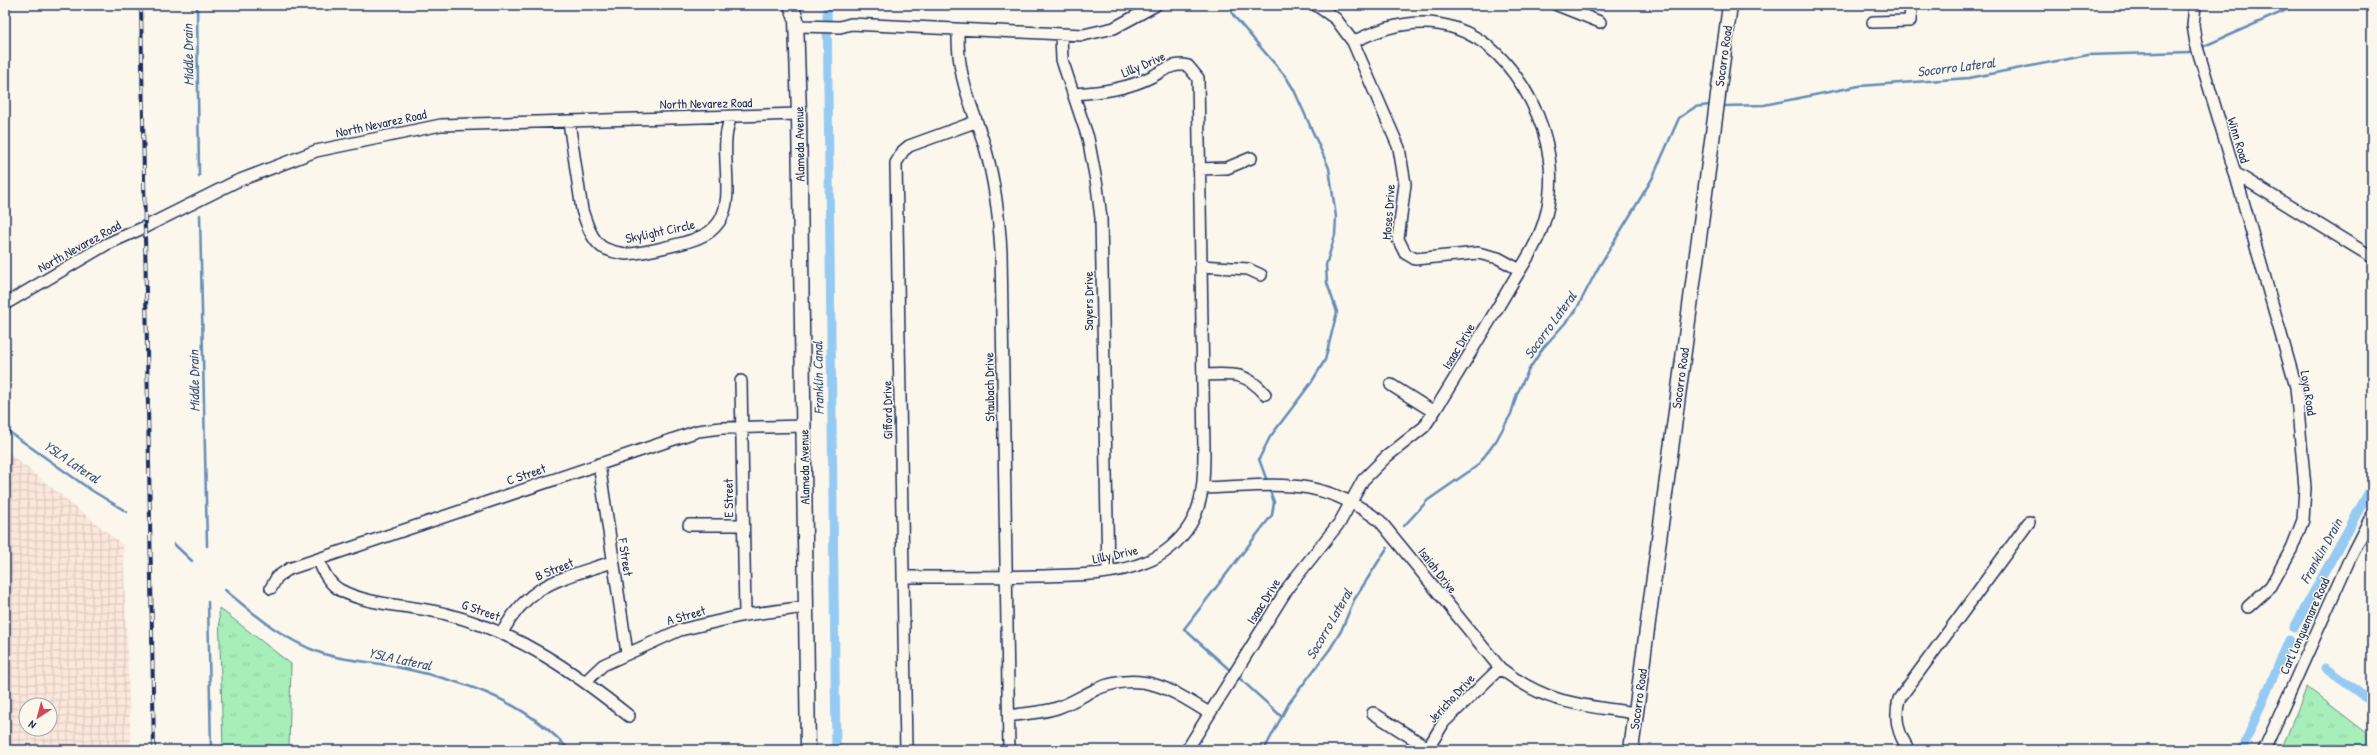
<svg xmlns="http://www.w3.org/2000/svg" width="2377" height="755" font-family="'Patrick Hand',sans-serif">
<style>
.industrial{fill:url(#industrial-grid);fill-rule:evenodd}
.grass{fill:url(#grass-tufts);stroke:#628e8c}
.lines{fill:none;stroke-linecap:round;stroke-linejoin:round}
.stream{stroke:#648cb7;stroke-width:2.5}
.canal{stroke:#95caf3;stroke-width:9}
.minor-casing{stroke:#1b2f5e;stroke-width:14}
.major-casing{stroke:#1b2f5e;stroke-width:17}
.minor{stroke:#fbf7ec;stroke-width:11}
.major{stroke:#fbf7ec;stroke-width:14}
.rail-casing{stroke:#1b2f5e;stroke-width:4}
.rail{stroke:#fbf7ec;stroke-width:2.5;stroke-dasharray:8;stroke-linecap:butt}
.labels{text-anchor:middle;stroke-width:3;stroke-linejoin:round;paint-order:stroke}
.street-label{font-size:13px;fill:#1b2f5e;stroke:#fbf7ec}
.water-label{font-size:14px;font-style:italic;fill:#3a5683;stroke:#fbf7ec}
</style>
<defs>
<pattern id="industrial-grid" width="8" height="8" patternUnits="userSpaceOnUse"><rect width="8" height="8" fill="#fce7dc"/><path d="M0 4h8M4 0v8" fill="none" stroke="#d7c6bf"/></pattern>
<pattern id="grass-tufts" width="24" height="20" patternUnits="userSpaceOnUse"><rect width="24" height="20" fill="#a8eeba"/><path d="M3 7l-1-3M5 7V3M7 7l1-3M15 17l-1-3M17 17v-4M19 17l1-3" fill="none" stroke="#90cca2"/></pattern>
</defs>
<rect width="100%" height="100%" fill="#fbf7ec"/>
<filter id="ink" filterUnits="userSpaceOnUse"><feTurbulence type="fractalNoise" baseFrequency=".025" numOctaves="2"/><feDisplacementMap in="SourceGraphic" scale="8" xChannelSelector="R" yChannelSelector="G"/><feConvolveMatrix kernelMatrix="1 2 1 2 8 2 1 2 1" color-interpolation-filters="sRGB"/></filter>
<g filter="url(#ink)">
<!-- industrial -->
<path class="industrial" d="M5 450 123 545 131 750H5ZM26 705H50V729H26Z"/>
<!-- grass -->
<path class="grass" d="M219 608 291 664 289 750H223Z
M2307 687 2372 737V750H2281Z"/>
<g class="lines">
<!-- stream -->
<path class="stream" d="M197 5 199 176
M1230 5 1233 15 1286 77 1294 90 1329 168 1336 217 1335 235 1326 265 1327 283 1337 312 1325 360 1311 383 1270 437 1259 459 1267 481
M2202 47 2298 5
M1724 106 1764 105 1859 86 1969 78 2088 55 2190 52
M200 215 207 546
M5 429 91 490 127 512
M1404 526 1428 500 1477 466 1496 441 1511 414 1517 394 1528 371 1543 348 1575 312 1597 270 1652 179 1679 118 1695 107 1709 105
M174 544 192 561
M225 590C255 615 284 640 321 653 341 660 365 661 386 665 454 678 522 697 569 750
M208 602 211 750
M1232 672 1184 629 1272 515 1274 502 1270 491
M1237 676 1281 716
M1264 750 1289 703 1330 649 1341 631 1354 600 1387 548"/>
<!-- canal -->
<path class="canal" d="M827 5 836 750
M2294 628 2372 486
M2325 668 2372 702
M2242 750 2289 640"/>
<!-- minor casing -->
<g class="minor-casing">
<path id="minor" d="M1316 5 1336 19 1353 42 1399 148 1405 184 1398 239 1405 253 1415 259 1478 253 1498 258 1520 270
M1557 5 1600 22
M2195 5 2193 25 2196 44 2235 173 2372 257
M1873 22 1910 21 1911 5
M797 26 840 27 851 24 1083 35 1114 28 1156 5
M958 30C957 79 971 102 985 147 995 182 999 215 1001 252L1009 750
M1061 35 1062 60 1088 138 1097 186 1101 218 1108 572
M569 122 582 210C586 222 591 239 602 247 609 251 618 253 626 254 639 254 688 243 700 237 708 234 714 229 719 222 737 196 717 149 731 117
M1199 169 1227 168 1251 158
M2235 173 2296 387 2305 488 2303 520 2292 548 2271 586 2248 607
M1201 266 1248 269 1261 275
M5 304 107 244 145 227 235 182 316 151 441 125 799 114
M1203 375C1231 374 1245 371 1265 394
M741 381 745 615
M1391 385 1434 412
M599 464 627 653
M1202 488C1274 486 1318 474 1380 521L1500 668C1546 704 1581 705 1636 713
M689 525H742
M318 559C323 571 328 583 340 590 369 606 413 605 446 614 517 632 573 671 629 716
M904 577C948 577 993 577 1038 576 1074 575 1112 576 1146 562 1163 556 1180 541 1190 525 1204 502 1204 475 1204 449L1198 78 1188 66C1175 62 1164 70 1153 76 1128 89 1102 92 1074 94
M271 588 277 577 289 569 698 431 721 428 804 426
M502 633C529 582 562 579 612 562
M586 681 603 665 680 630 745 615 806 607
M1373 713 1428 748
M1009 716C1025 713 1042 713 1057 708 1072 703 1085 694 1099 688 1144 671 1172 690 1209 713
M906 750 896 163 903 151 909 146 975 122
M1187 750 1289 586 1340 522 1363 480 1386 457 1424 427 1434 412C1459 371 1484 331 1508 290 1522 266 1539 243 1546 215 1556 176 1549 136 1531 101 1491 25 1430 3 1353 42
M1427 750 1444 722 1500 668
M1909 750C1898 734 1894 719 1899 699L2029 522
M2264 750 2350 558 2372 515"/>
</g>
<!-- major casing -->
<g class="major-casing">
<path id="major" d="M791 5 796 19 799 114 808 750
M1631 750 1730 5"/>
</g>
<!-- minor -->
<use href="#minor" class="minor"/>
<!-- major -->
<use href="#major" class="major"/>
<!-- rail casing -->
<g class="rail-casing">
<path id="rail" d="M141 5 154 750"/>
</g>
<!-- rail -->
<use href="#rail" class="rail"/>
</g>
</g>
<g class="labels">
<!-- street labels -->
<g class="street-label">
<text transform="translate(1723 56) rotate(-82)" y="5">Socorro Road</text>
<text transform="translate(1143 64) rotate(-23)" y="5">Lilly Drive</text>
<text transform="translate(706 103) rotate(-1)" y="5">North Nevarez Road</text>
<text transform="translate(381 123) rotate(-12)" y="5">North Nevarez Road</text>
<text transform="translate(2239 140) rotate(73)" y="5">Winn Road</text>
<text transform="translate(799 144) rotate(-91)" y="5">Alameda Avenue</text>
<text transform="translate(1388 212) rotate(-86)" y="5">Moses Drive</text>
<text transform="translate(660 231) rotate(-12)" y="5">Skylight Circle</text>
<text transform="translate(79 246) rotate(-29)" y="5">North Nevarez Road</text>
<text transform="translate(1088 301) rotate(-90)" y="5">Sayers Drive</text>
<text transform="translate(1458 346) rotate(-59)" y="5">Isaac Drive</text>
<text transform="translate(1680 378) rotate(-82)" y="5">Socorro Road</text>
<text transform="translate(989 387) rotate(-91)" y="5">Staubach Drive</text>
<text transform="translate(2309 393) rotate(81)" y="5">Loya Road</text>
<text transform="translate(887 410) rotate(-91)" y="5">Gifford Drive</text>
<text transform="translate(804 467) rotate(-91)" y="5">Alameda Avenue</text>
<text transform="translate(526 474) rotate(-19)" y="5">C Street</text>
<text transform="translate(728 498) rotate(-91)" y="5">E Street</text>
<text transform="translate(1115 554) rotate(-12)" y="5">Lilly Drive</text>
<text transform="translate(626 557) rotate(81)" y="5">F Street</text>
<text transform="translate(554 569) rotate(-22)" y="5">B Street</text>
<text transform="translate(1438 570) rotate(52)" y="5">Isaiah Drive</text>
<text transform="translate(1263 601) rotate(-58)" y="5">Isaac Drive</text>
<text transform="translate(481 610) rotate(19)" y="5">G Street</text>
<text transform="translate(686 615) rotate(-16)" y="5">A Street</text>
<text transform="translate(2304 626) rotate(-66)" y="5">Carl Longuemare Road</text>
<text transform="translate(1451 698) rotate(-47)" y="5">Jericho Drive</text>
<text transform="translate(1638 699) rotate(-82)" y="5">Socorro Road</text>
</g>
<!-- water labels -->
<g class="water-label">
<text transform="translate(188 55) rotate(-91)" y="5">Middle Drain</text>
<text transform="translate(1956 67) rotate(-7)" y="5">Socorro Lateral</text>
<text transform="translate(1550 325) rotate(-54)" y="5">Socorro Lateral</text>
<text transform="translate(818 378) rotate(-91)" y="5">Franklin Canal</text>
<text transform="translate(194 381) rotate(-91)" y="5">Middle Drain</text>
<text transform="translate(72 462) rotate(34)" y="5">YSLA Lateral</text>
<text transform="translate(2321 551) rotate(-61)" y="5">Franklin Drain</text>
<text transform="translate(1329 624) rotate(-60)" y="5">Socorro Lateral</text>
<text transform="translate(400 659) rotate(12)" y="5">YSLA Lateral</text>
</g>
</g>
<!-- margin -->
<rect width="2377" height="755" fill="none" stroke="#fbf7ec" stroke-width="20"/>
<rect x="10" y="10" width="2357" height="735" fill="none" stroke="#1b2f5e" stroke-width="1.5" filter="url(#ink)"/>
<!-- north arrow -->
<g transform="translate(38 717) rotate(216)"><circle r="19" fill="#fbf7ec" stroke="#a1a7b3"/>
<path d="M0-3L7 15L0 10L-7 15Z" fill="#d1495b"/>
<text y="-6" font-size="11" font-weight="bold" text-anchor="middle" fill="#1b2f5e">N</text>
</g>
</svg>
